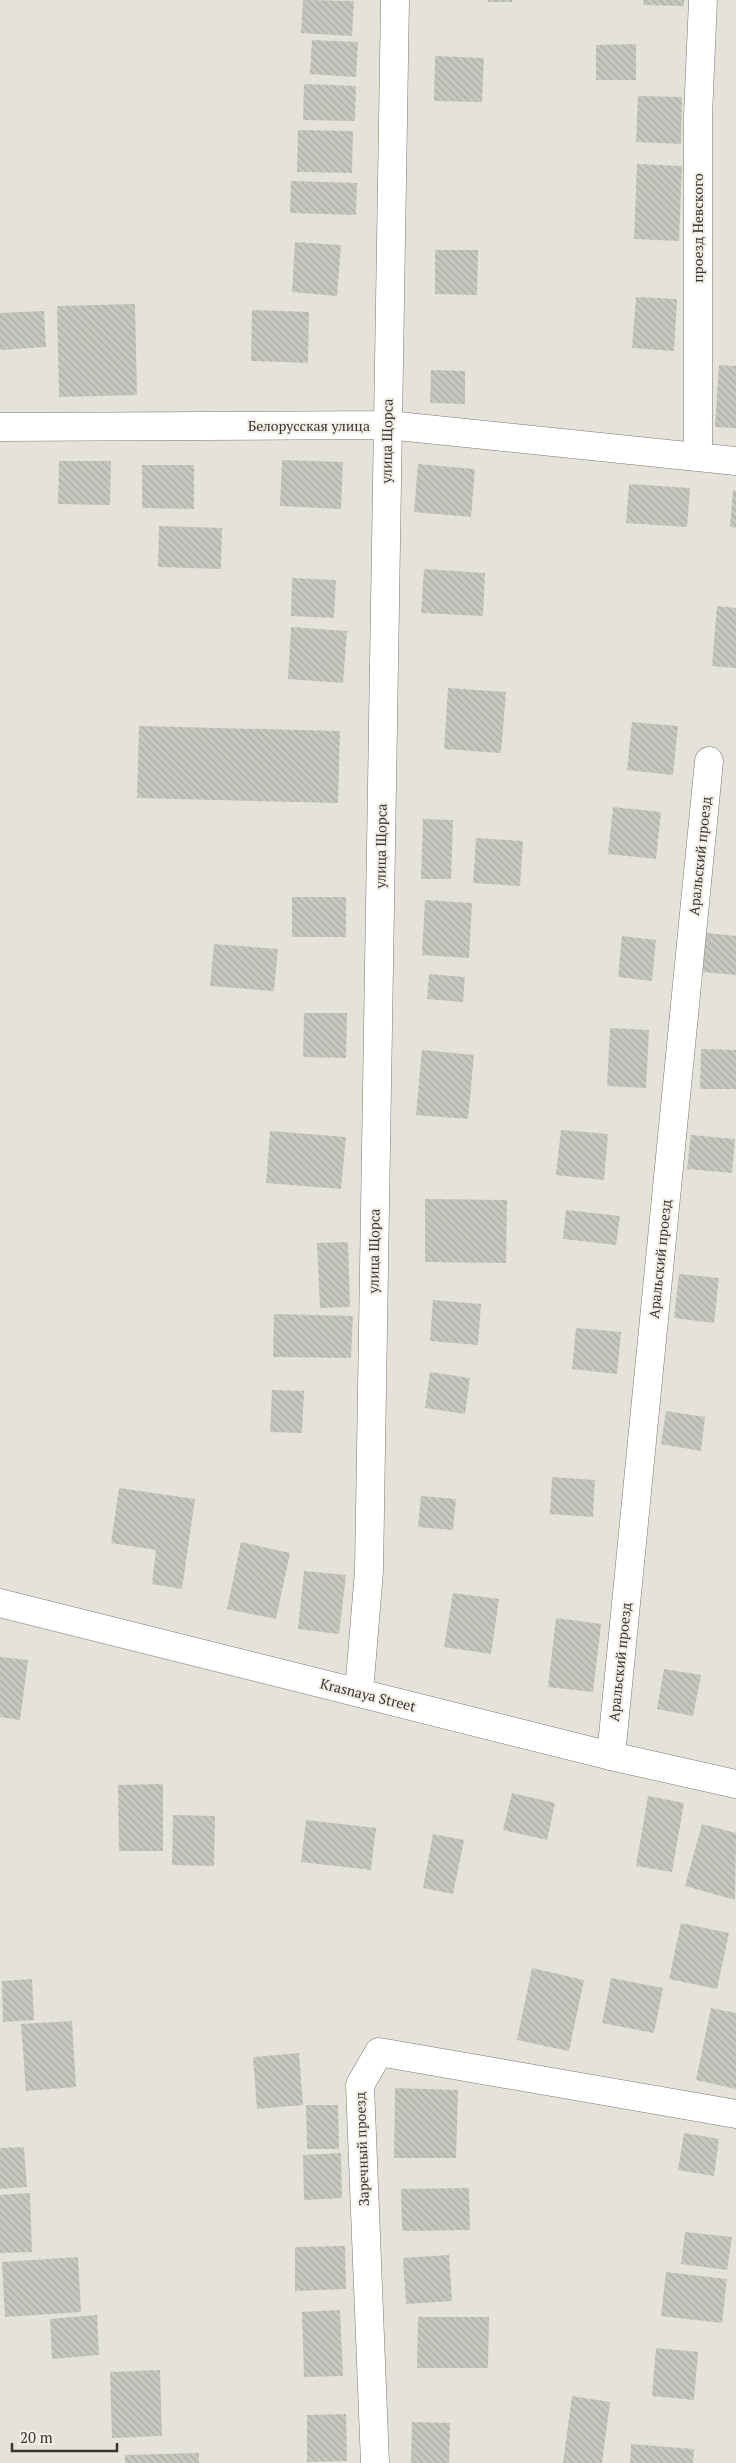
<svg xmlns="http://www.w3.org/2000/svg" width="736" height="2463" font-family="'PT Serif',serif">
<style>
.building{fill:url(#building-back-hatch)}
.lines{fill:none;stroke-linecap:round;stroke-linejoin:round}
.street-casing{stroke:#7c7970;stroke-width:29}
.secondary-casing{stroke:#7c7970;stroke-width:29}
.street{stroke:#fff;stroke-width:28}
.secondary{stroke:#fff;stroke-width:28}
.labels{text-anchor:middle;stroke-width:4;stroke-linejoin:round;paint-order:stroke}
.street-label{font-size:14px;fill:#383633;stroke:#f3efe6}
</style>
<defs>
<pattern id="building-back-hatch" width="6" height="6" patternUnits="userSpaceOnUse" patternTransform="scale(1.25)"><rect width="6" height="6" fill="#c5c8bf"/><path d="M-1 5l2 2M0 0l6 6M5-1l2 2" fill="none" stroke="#aaaca5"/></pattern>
</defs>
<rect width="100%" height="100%" fill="#e5e2d9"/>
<!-- building -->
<path class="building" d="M303 0 354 1 352 36 301 33Z
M488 0H512V2H488Z
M643 0H684V6L643 5Z
M312 40 358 42 356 77 310 74Z
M636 44V80H596V45Z
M435 56 484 58 482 102 434 101Z
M304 84 356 86 355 121 303 120Z
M638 96 682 97 681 144 636 142Z
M298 130 353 131 352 173 297 172Z
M637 164 682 166 679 241 634 239Z
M291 181 357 183 356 215 290 213Z
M295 242 341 245 337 296 292 292Z
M435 250H478L477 295 435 294Z
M636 297 677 299 674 351 632 348Z
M135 304 137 395 59 397 57 306Z
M252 310 309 312 308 363 251 361Z
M44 311 46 347 0 350V313Z
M719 365 736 366V428L715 427Z
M431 370 465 371V404L430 403Z
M282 460 343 462 341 509 280 506Z
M59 461H111L110 505 58 504Z
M418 464 475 469 471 517 414 512Z
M142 465H194V509L142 508Z
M629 484 690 488 687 527 626 523Z
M733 490 736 491V528L730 527Z
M159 526 222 528 221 569 158 567Z
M424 569 485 573 483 616 421 613Z
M292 578 336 580 334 618 291 616Z
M717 606 736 608V668L712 666Z
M291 627 347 631 343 683 288 679Z
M448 688 506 692 501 753 444 749Z
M632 722 678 726 673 775 627 770Z
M139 726 340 731 338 803 137 798Z
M613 807 661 812 656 859 608 854Z
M423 819 453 820 451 879H421Z
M476 838 523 841 520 886 473 883Z
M292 897H346V937H292Z
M425 900 472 903 469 958 422 955Z
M706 933 736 936V975L703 972Z
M622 936 656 940 652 981 618 977Z
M214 944 278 949 274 991 210 986Z
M429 974 465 977 463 1002 427 999Z
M304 1013H347L346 1058 303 1057Z
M610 1028 649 1030 646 1088 607 1086Z
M701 1049 736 1050V1089H700Z
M422 1050 474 1055 468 1119 416 1115Z
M561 1130 608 1134 604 1180 556 1175Z
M270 1131 346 1137 341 1189 266 1183Z
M691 1135 735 1139 732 1173 687 1169Z
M425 1199 507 1200 506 1263 425 1262Z
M566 1210 620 1216 616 1245 563 1239Z
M348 1242 350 1307 320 1308 317 1243Z
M679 1274 719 1278 714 1323 674 1318Z
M433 1300 481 1304 478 1345 430 1341Z
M274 1314 353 1316 351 1358 273 1357Z
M576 1328 621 1332 617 1374 572 1369Z
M430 1372 470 1378 465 1414 425 1408Z
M272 1390 304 1391 302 1433 270 1432Z
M666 1411 705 1417 701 1451 661 1444Z
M552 1477 595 1480 593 1517 550 1514Z
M119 1488 195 1499 182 1589 152 1584 156 1550 111 1543Z
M421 1496 456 1499 453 1530 418 1527Z
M241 1542 290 1553 276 1619 227 1609Z
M304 1571 346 1575 339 1634 298 1629Z
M453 1593 499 1599 491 1654 444 1647Z
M556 1618 601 1624 593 1692 548 1687Z
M0 1657 28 1660 20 1720 0 1717Z
M664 1669 701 1675 693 1716 657 1709Z
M163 1784V1851H119L118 1785Z
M512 1793 555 1803 547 1840 503 1830Z
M648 1796 684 1803 672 1872 636 1866Z
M173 1815 215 1816 214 1866 172 1865Z
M306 1820 376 1828 371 1870 301 1862Z
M702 1824 736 1833 735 1900 685 1886Z
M433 1834 464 1840 453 1894 423 1888Z
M681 1923 729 1933 717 1989 669 1979Z
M532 1968 584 1980 569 2051 517 2040Z
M611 1978 663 1988 654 2033 602 2023Z
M32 1979 34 2020 3 2022 2 1981Z
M711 2008 736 2013V2089L696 2080Z
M72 2021 76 2087 26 2091 21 2024Z
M299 2053 303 2105 257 2109 253 2057Z
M395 2088 458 2090 456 2158H394Z
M306 2105H338L339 2149H307Z
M684 2133 719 2139 714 2176 678 2170Z
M24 2147 27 2187 0 2189V2148Z
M341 2153 342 2198 304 2200 303 2155Z
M469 2188 470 2230 402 2231 401 2189Z
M30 2193 32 2252 0 2253V2195Z
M685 2232 732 2237 727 2270 681 2264Z
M345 2246 346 2289 295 2291V2247Z
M449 2255 452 2301 406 2304 403 2258Z
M78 2257 81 2312 5 2317 2 2262Z
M666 2272 727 2279 722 2323 661 2316Z
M340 2310 343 2376 304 2377 302 2312Z
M97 2315 99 2355 52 2359 50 2319Z
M418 2317H489L488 2368H417Z
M656 2348 698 2352 694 2400 652 2396Z
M160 2370 162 2436 112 2438 110 2372Z
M572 2396 610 2402 602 2463H563Z
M346 2414 347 2461 307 2462V2415Z
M412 2422 450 2423 449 2463H411Z
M631 2444 694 2449 693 2463H630Z
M199 2453V2463H125V2455Z"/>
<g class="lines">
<!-- street casing -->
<g class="street-casing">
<path id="street" d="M0 427 388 425 736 461
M698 456V116L703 0
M359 1692 369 1571 395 0
M611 1756 709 761
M375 2463 360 2085 379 2052 736 2114"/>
</g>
<!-- secondary casing -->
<g class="secondary-casing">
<path id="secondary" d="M0 1603 611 1756 736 1784"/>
</g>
<!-- street -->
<use href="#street" class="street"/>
<!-- secondary -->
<use href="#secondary" class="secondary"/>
</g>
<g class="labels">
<!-- street labels -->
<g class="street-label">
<text transform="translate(698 228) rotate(-90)" y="5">проезд Невского</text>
<text x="309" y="431">Белорусская улица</text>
<text transform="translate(387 441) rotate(-89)" y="5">улица Щорса</text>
<text transform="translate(381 846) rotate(-89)" y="5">улица Щорса</text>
<text transform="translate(700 856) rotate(-84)" y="5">Аральский проезд</text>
<text transform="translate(374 1251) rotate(-89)" y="5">улица Щорса</text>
<text transform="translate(660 1259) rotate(-84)" y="5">Аральский проезд</text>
<text transform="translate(620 1662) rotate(-84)" y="5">Аральский проезд</text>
<text transform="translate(368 1695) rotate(14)" y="5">Krasnaya Street</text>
<text transform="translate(362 2149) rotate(-92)" y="5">Заречный проезд</text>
</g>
</g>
<!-- scale -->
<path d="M12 2443v8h105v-8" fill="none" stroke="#383633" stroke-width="2.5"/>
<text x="20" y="2443" font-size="15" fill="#383633" stroke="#f3efe6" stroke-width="4" paint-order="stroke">20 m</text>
</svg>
